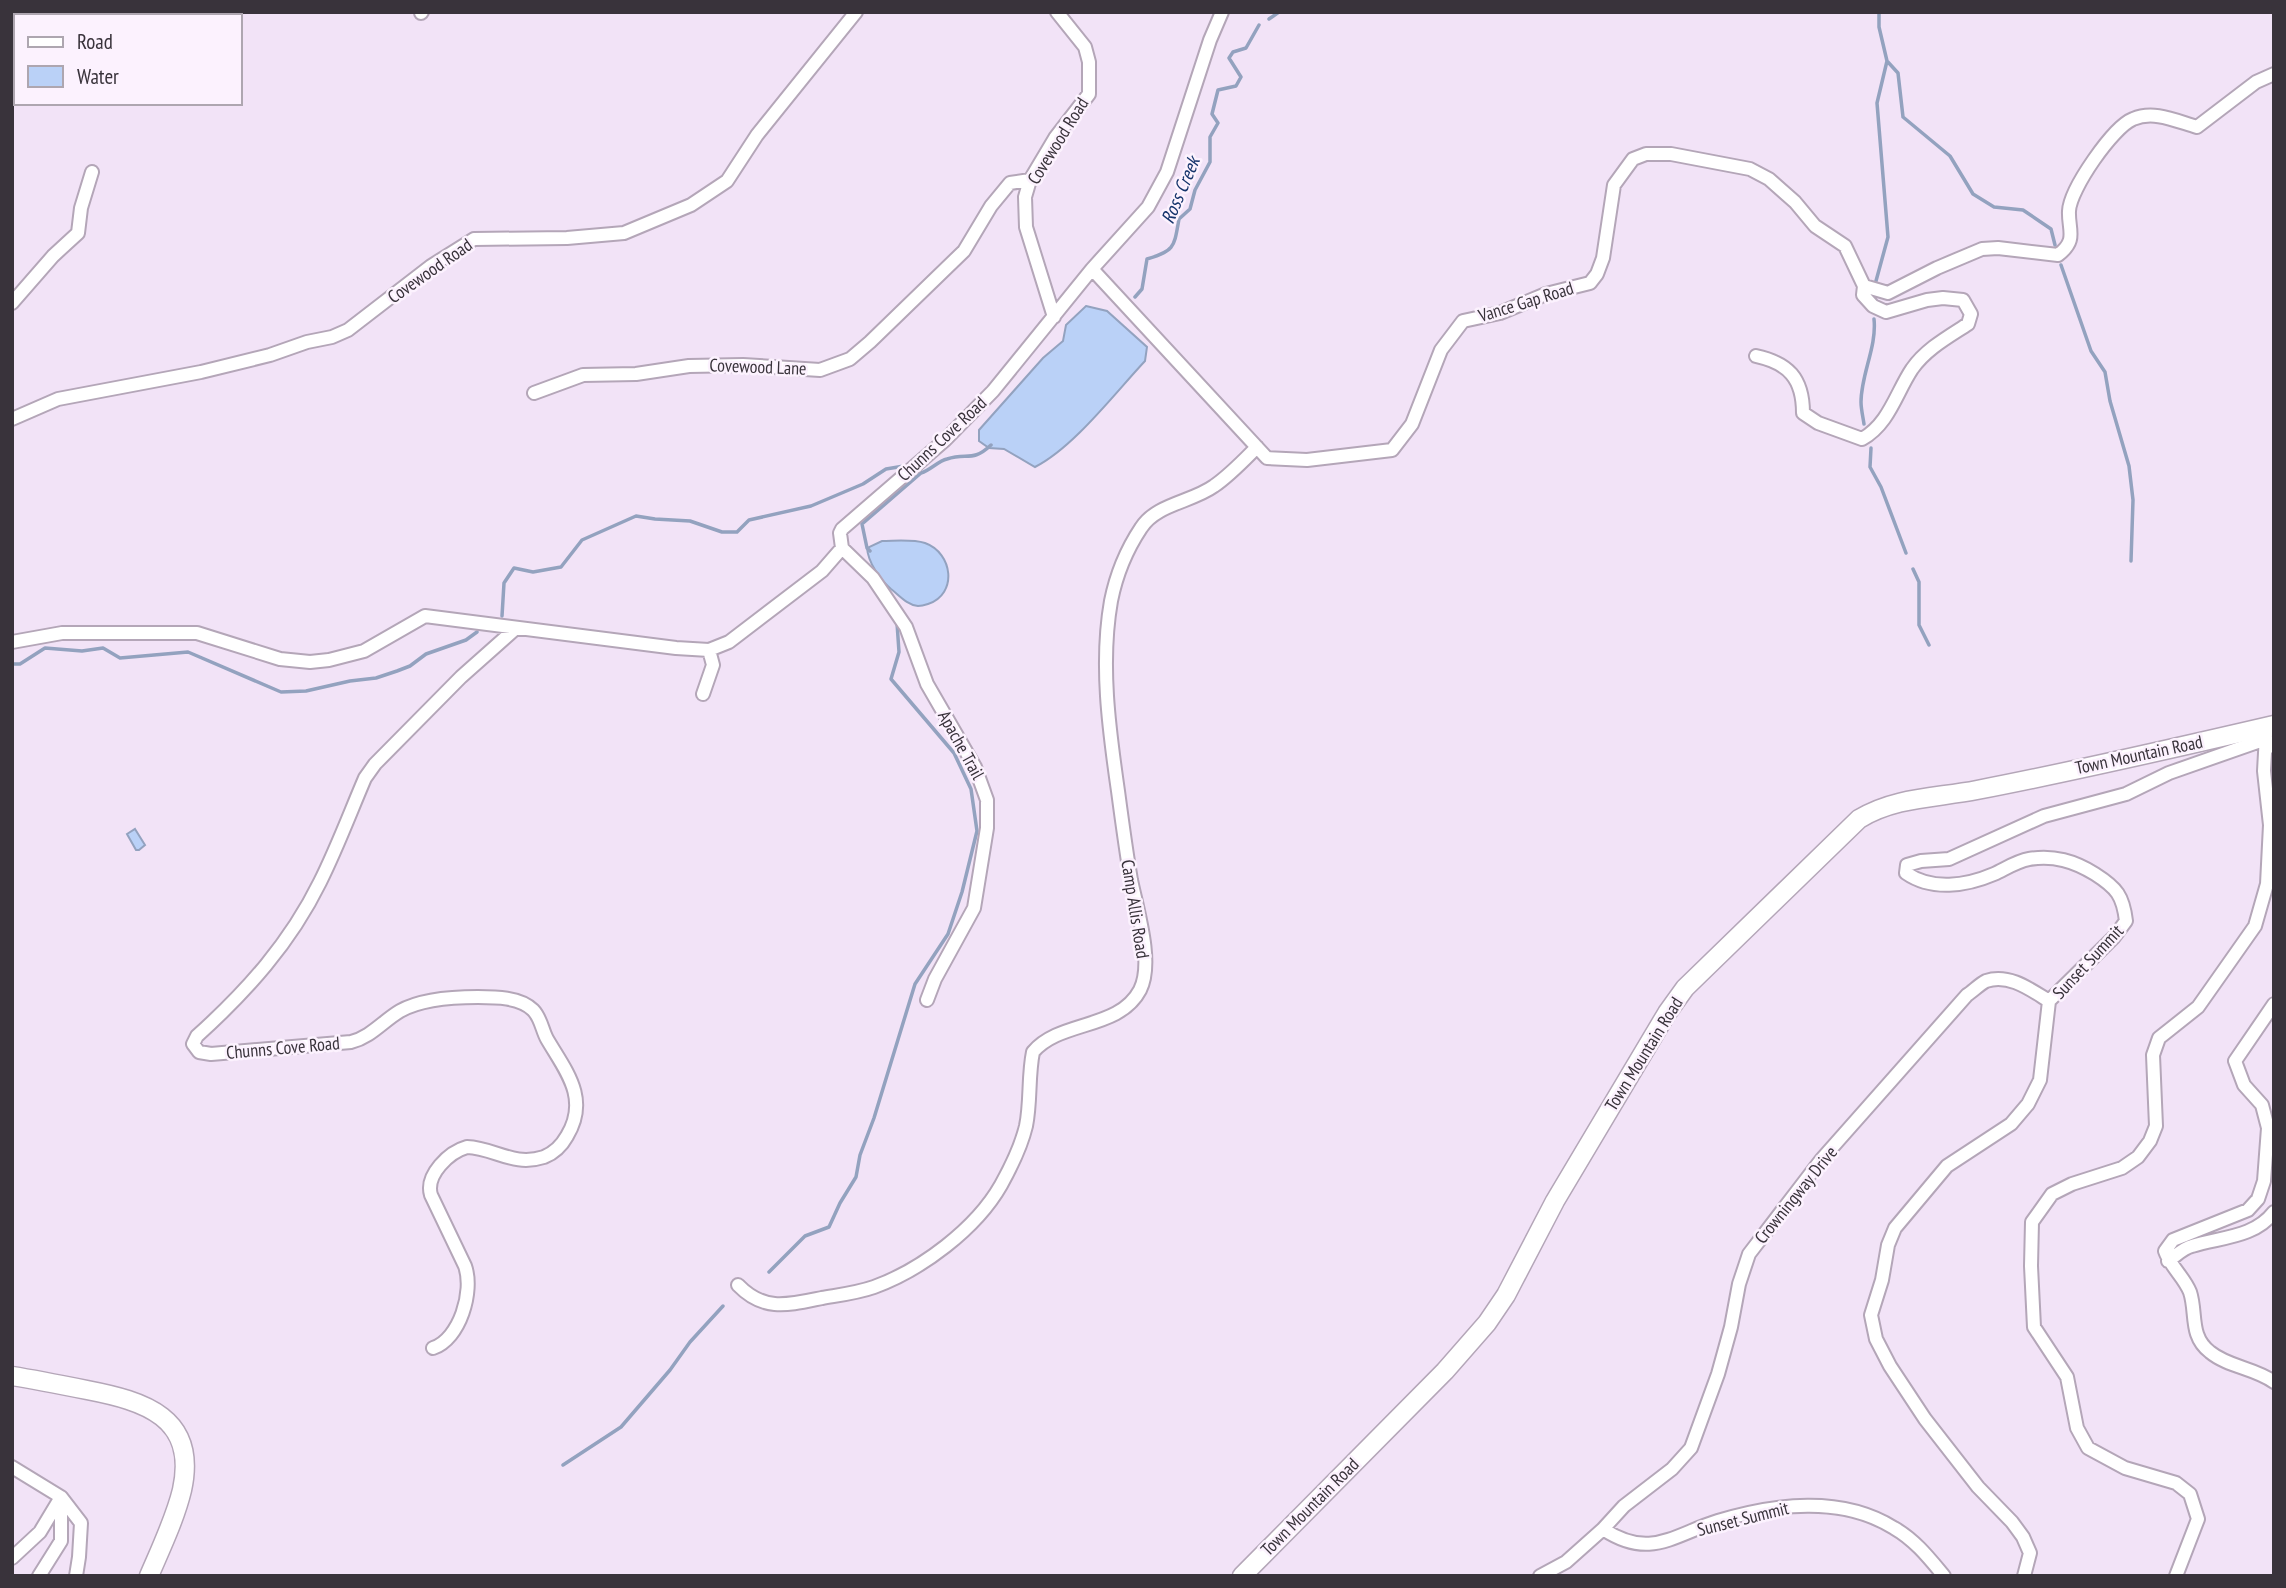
<svg xmlns="http://www.w3.org/2000/svg" width="2286" height="1588" font-family="'PT Sans Narrow',sans-serif">
<style>
.water{fill:#bad1f7;stroke:#93a2bf;stroke-width:2}
.lines{fill:none;stroke-linecap:round;stroke-linejoin:round}
.stream{stroke:#93a2bf;stroke-width:3.5}
.street-casing{stroke:#b4a6b8;stroke-width:16}
.secondary-casing{stroke:#b4a6b8;stroke-width:21}
.street{stroke:#fff;stroke-width:12}
.secondary{stroke:#fff;stroke-width:18}
.labels{text-anchor:middle;stroke-width:5;stroke-linejoin:round;paint-order:stroke}
.street-label{font-size:18px;fill:#39333b;stroke:#fcf2fe}
.water-label{font-size:19px;font-style:italic;fill:#15346b;stroke:#fcf2fe}
</style>
<rect width="100%" height="100%" fill="#f2e3f7"/>
<!-- water -->
<path class="water" d="M1086 306 1107 311 1147 347 1145 361C1114 394 1074 447 1035 467L1004 449 989 448 979 441V430L1043 358 1063 341 1066 325Z
M882 541C895 541 912 539 925 543 953 553 958 594 928 604 925 605 921 606 918 606 907 605 899 595 891 589 880 580 868 562 867 548Z
M135 829 145 845 139 850H136L127 834Z"/>
<g class="lines">
<!-- stream -->
<path class="stream" d="M1269 19 1279 12
M1887 61 1898 73 1903 117 1950 156 1973 194 1994 207 2023 210 2051 229 2055 245
M2061 265 2091 351 2105 372 2110 401 2129 466 2133 500 2131 561
M1876 281 1888 237 1877 103 1887 61 1879 27V12
M1135 297 1142 289 1147 259C1175 251 1174 247 1179 219L1190 209 1195 190 1210 162V137L1218 123 1212 114 1218 90 1236 86 1241 77 1229 58 1233 52 1246 48 1259 25
M1864 424C1863 417 1861 409 1861 402 1861 374 1877 347 1874 319
M1871 448 1870 467 1881 487 1906 553
M870 551 867 548 862 524 921 473C931 470 938 461 947 459 967 452 972 463 991 445
M1913 569 1919 582V625L1929 645
M502 616 504 583 514 568 533 572 561 567 582 540 636 516 655 519 690 521 722 532H737L749 520 811 506 863 484 886 469 904 466
M12 664H20L45 648 82 651 103 648 120 658 188 652 281 692 306 691 350 681 376 678 397 671 410 666 426 654 466 640 477 632
M769 1272 805 1236 829 1227 840 1203 856 1177 860 1155 874 1118 915 984 948 934 962 892 977 831 971 789 954 753 891 679 899 652 897 623
M563 1465 621 1427 670 1370 690 1342 723 1306"/>
<!-- street casing -->
<g class="street-casing">
<path id="street" d="M421 13 422 12
M1092 269 1267 458 1307 460 1392 450 1412 424 1441 350 1463 321 1500 313 1546 294 1590 283 1597 274 1603 258 1614 185 1633 159 1646 154H1671L1750 169 1769 179 1795 202 1815 226 1845 246 1864 286 1888 293 1937 268 1982 249 1998 248 2058 255C2078 240 2068 230 2069 211 2070 189 2113 127 2133 119 2154 110 2176 121 2197 127L2256 82 2274 74
M12 303 53 256 78 233 81 208 92 172
M1054 317 1026 227 1025 197 1030 180 1055 138 1089 94V62L1085 47 1057 12
M1756 356C1788 363 1803 378 1803 413L1818 423 1862 439C1889 424 1896 393 1912 369 1926 349 1948 337 1968 324L1971 314 1963 300 1943 298 1927 300 1886 312 1873 306 1863 295 1864 286
M534 393 583 375 636 374 689 366 743 365 820 370 850 359 870 342 964 251 991 206 1010 183 1030 180
M12 419 58 399 201 372 270 355 307 342 332 337 348 330 431 266 474 239 567 238 624 233 691 205 727 181 757 135 856 12
M842 548 873 578 906 627 927 684 975 767 987 800V828L974 908 935 979 927 1000
M12 642 62 633H197L280 659 310 662 329 660 364 651 425 616 676 648 709 650 729 642 822 571 842 548 840 533 842 529 945 440 993 391 1092 269 1148 207 1167 172 1210 40 1222 12
M703 694 713 665 709 650
M2274 1004 2235 1061 2244 1085 2262 1105 2268 1128 2264 1181 2258 1199 2248 1210 2173 1240 2165 1251C2170 1266 2184 1277 2190 1292 2197 1313 2189 1336 2210 1352 2228 1367 2255 1368 2274 1382
M2168 1261C2176 1256 2183 1248 2192 1246 2220 1237 2254 1238 2274 1212
M738 1285C764 1312 788 1305 822 1298 839 1295 857 1293 874 1287 921 1270 976 1229 1001 1185 1011 1167 1021 1147 1026 1126 1031 1102 1028 1076 1033 1052 1060 1020 1119 1030 1140 990 1154 963 1137 909 1131 880 1126 851 1122 821 1118 791 1109 729 1100 663 1111 601 1116 576 1127 549 1141 528 1156 504 1192 502 1214 486 1230 475 1243 461 1257 447
M433 1348C460 1339 474 1291 465 1266L431 1195C425 1175 449 1152 467 1147 495 1148 513 1167 544 1157 554 1153 562 1145 567 1136 590 1098 565 1070 547 1039 542 1030 541 1018 533 1010 520 997 495 997 478 997 454 997 421 999 400 1011 383 1021 371 1037 351 1042L211 1054 199 1052 193 1044 197 1036C247 991 290 943 320 882 337 848 350 813 365 778L375 764 461 677 515 629
M12 1467 61 1497V1541L39 1576
M1603 1529 1624 1506 1672 1469 1691 1448 1718 1374 1731 1327 1739 1284 1749 1254 1821 1160 1967 995C1973 991 1980 984 1986 981 2009 973 2031 990 2049 1001
M12 1558 40 1532 61 1497 81 1523 79 1557 76 1576
M1540 1576 1566 1562 1603 1529C1650 1560 1673 1535 1718 1521 1775 1504 1841 1495 1894 1528 1915 1540 1929 1558 1944 1576
M2024 1576 2030 1553 2023 1537 2012 1522 1978 1487 1925 1419 1890 1366 1876 1339 1871 1315 1882 1280 1888 1245 1895 1228 1947 1166 2011 1124 2028 1104 2040 1080 2049 1001 2114 937 2126 921C2123 896 2117 888 2095 874 2074 861 2054 855 2029 859 2017 861 2005 869 1994 874 1966 886 1932 891 1906 873L1907 865 1921 861 1949 859 2044 816 2126 794 2169 773 2266 739 2274 747
M2176 1576 2198 1519 2190 1494 2176 1483 2125 1468 2088 1448 2077 1428 2067 1377 2034 1327 2031 1266 2032 1222 2052 1194 2072 1184 2122 1168 2138 1157 2150 1141 2156 1126 2153 1055 2159 1038 2198 1007 2255 926 2267 884 2270 825 2264 771 2266 735"/>
</g>
<!-- secondary casing -->
<g class="secondary-casing">
<path id="secondary" d="M12 1376C37 1380 62 1385 87 1390 144 1401 198 1417 182 1490 175 1519 161 1548 149 1576
M1242 1576 1445 1371 1487 1323 1506 1295 1555 1201 1667 1013 1685 988 1859 819C1895 797 1936 798 1977 790 2076 771 2175 748 2274 725"/>
</g>
<!-- street -->
<use href="#street" class="street"/>
<!-- secondary -->
<use href="#secondary" class="secondary"/>
</g>
<g class="labels">
<!-- street labels -->
<g class="street-label">
<text transform="translate(1058 141) rotate(-58)" y="6">Covewood Road</text>
<text transform="translate(430 271) rotate(-35)" y="6">Covewood Road</text>
<text transform="translate(1526 302) rotate(-17)" y="6">Vance Gap Road</text>
<text transform="translate(758 367) rotate(2)" y="6">Covewood Lane</text>
<text transform="translate(942 439) rotate(-43)" y="6">Chunns Cove Road</text>
<text transform="translate(961 745) rotate(61)" y="6">Apache Trail</text>
<text transform="translate(2139 755) rotate(-12)" y="6">Town Mountain Road</text>
<text transform="translate(1135 909) rotate(81)" y="6">Camp Allis Road</text>
<text transform="translate(2088 962) rotate(-47)" y="6">Sunset Summit</text>
<text transform="translate(283 1048) rotate(-5)" y="6">Chunns Cove Road</text>
<text transform="translate(1644 1054) rotate(-58)" y="6">Town Mountain Road</text>
<text transform="translate(1796 1195) rotate(-51)" y="6">Crowningway Drive</text>
<text transform="translate(1310 1507) rotate(-45)" y="6">Town Mountain Road</text>
<text transform="translate(1743 1519) rotate(-14)" y="6">Sunset Summit</text>
</g>
<!-- water labels -->
<g class="water-label">
<text transform="translate(1180 190) rotate(-67)" y="7">Ross Creek</text>
</g>
</g>
<!-- border -->
<rect width="2286" height="1588" fill="none" stroke="#39333b" stroke-width="28"/>
<!-- legend -->
<rect x="14" y="14" width="228" height="91" fill="#fcf2fe" stroke="#aea6b0" stroke-width="2"/>
<rect x="28" y="37" width="35" height="10" fill="#ffffff" stroke="#aea6b0" stroke-width="2"/>
<text x="77" y="49" font-size="21" fill="#39333b">Road</text>
<rect x="28" y="66" width="35" height="21" fill="#bad1f7" stroke="#aea6b0" stroke-width="2"/>
<text x="77" y="84" font-size="21" fill="#39333b">Water</text>
</svg>
